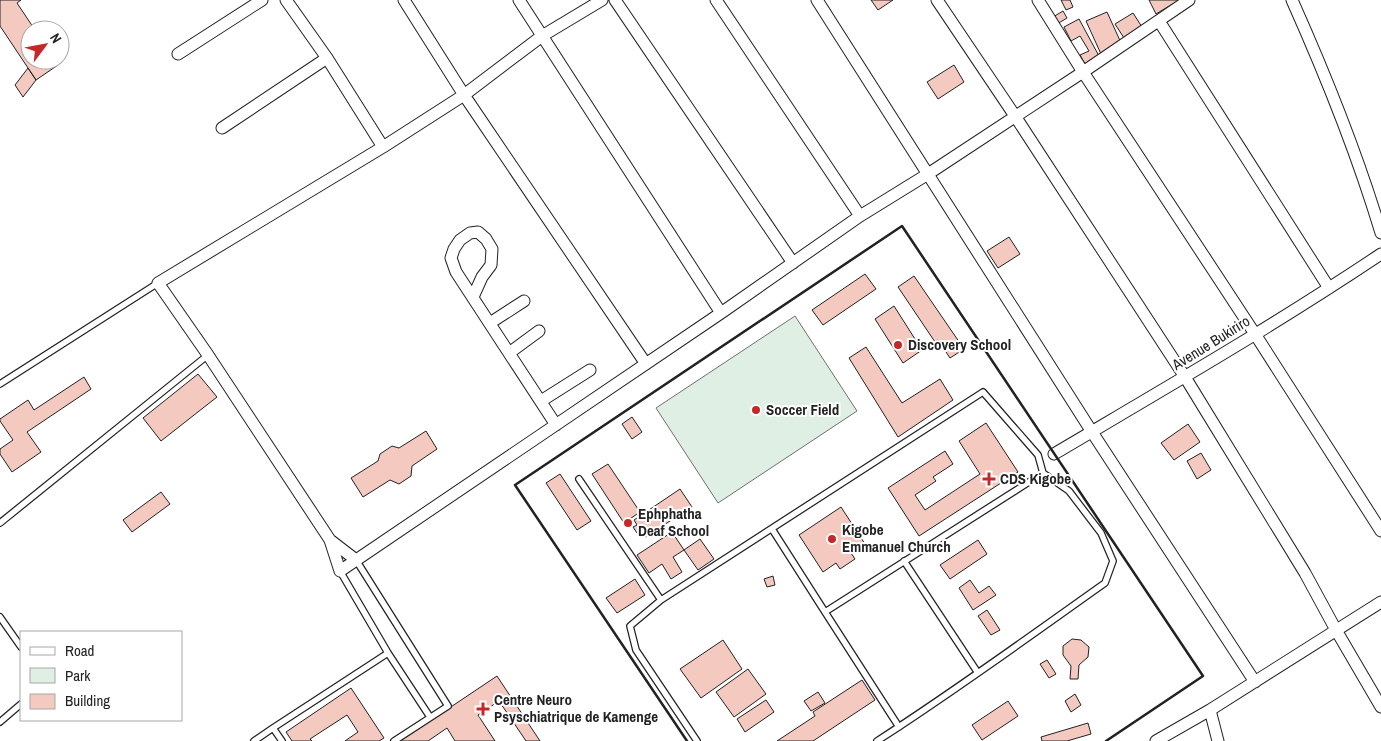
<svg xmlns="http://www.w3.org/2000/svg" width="1381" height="741" font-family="'Archivo Narrow',sans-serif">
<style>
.green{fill:#e0efe3;stroke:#6f6f6f}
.building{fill:#f3c9c0;stroke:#222}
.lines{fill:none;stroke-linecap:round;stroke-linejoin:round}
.lane-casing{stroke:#222;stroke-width:8}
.street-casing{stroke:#222;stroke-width:13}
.lane{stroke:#fff;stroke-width:5.5}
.street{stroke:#fff;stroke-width:11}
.wall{stroke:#222;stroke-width:2.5}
.poi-dot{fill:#c62828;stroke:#fff;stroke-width:2}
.labels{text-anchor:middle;stroke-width:4;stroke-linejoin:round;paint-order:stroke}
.street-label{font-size:15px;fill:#222;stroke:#fff}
.poi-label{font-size:15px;font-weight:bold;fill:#222;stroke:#fff;text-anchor:start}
</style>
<rect width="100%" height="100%" fill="#fff"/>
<!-- green -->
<path class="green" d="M795 316 857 411 718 503 656 408Z"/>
<!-- building -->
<path class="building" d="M0 0H21L17 3 35 30H30V60H55L58 65 36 80 0 26Z
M871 0H893L878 10Z
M1061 0H1070L1073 7 1066 10Z
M1149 0H1179L1156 14Z
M1063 11 1067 18 1057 24 1053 17Z
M1107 12 1122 45 1101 54 1086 21Z
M1133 13 1142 27 1124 38 1115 24Z
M1079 19 1099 56 1085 64 1080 55 1089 51 1080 36 1071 41 1064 27Z
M954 65 964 82 938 99 927 82Z
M28 68 36 80 23 97 15 85Z
M1009 237 1020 254 998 268 987 251Z
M865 274 876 289 823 325 812 310Z
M914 276 964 349 950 358 938 340 935 342 898 287Z
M894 306 922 350 903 363 875 319Z
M866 347 902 403 940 379 953 400 898 437 849 358Z
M198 374 217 397 161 441 143 418Z
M84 377 91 389 27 432 41 452 12 472 0 454V449L13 440 0 421V419L28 400 34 410Z
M632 417 642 432 632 439 622 424Z
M986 423 1018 472 919 536 888 488 945 451 953 464 933 477 936 481 915 495 925 510 980 474 959 441Z
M1188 424 1200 442 1174 460 1161 443Z
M426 431 437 449 412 466 411 476 399 484 390 480 363 497 351 478 378 461 380 454 392 446 399 448Z
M1201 453 1211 470 1197 479 1187 461Z
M608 464 640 512 624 523 592 474Z
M560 474 591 521 577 530 546 483Z
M680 489 692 507 645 537 641 531 637 533 633 527 637 525 634 520Z
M161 492 170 504 132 532 123 520Z
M841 507 865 544 851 553 855 559 840 569 836 563 823 572 799 535Z
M672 532 684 550 673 557 682 572 671 579 662 564 649 573 637 555Z
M700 539 714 559 698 570 684 550Z
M978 540 987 554 950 579 940 565Z
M773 576 775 585 767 587 764 579Z
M635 579 645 595 617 613 606 598Z
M970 580 979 593 989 586 996 595 973 610 959 588Z
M987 610 1000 630 991 635 978 616Z
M1072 639 1081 640 1089 647 1088 657 1079 665 1078 679H1070L1071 666 1063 655V646Z
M723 640 742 669 701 698 680 669Z
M1047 660 1056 674 1049 678 1040 664Z
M748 669 766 694 734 717 716 692Z
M497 676 540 741H526L499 701 478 715 495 741H455L447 728 428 741H400Z
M862 680 875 700 813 741H777L815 716 813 712Z
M351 688 384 738 379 741H345L358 732 347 715 310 739 312 741H292L286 732Z
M818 692 825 703 811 711 804 701Z
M1075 694 1081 705 1071 712 1065 701Z
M766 700 774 712 745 732 737 719Z
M1008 701 1018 716 982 740 972 725Z
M1088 723 1091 734 1067 741H1042L1041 737Z"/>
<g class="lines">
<!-- lane casing -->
<g class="lane-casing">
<path id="lane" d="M0 384 158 283
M579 479 661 600
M0 523 208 355
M772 529 825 612
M356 560 448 706 394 741
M904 561 978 673
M340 571 388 653 430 717
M0 617 21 647
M0 722 21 704
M254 741 273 728
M282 741 273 728 388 653
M697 741 636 650 630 626 661 600 983 392 1038 455 1043 473
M877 741C955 691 1030 636 1105 583L1113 561 1101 533 1069 491 1043 473 825 612 899 727"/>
</g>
<!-- street casing -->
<g class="street-casing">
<path id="street" d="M286 0 327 58 383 147
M404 0 464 95 646 364
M519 0 721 313
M602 0 542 36 464 95 383 147 158 283 208 355 330 540 340 571 721 313 860 216 928 174 1083 72 1189 0
M615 0 793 263
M716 0 860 216
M817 0 1092 432 1255 682
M937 0 1015 116 1185 377 1305 573 1336 630 1381 707
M1038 0 1083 72 1255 334 1381 531
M1292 0C1326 76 1357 153 1381 233
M1159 21 1329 288
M178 54 262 0
M222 128 327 58
M473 297 482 277 491 265 492 249 486 239 478 232 470 233 460 240 454 249 451 258 456 272 556 425
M490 323 524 301
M509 353 539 331
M541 401 590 370
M1054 454C1164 389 1275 325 1381 254
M330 540 356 560
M1210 710 1218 741
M1156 741 1210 710 1381 602"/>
</g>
<!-- lane -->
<use href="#lane" class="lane"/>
<!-- street -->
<use href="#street" class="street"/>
<!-- wall -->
<path class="wall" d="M687 741 515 485 902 226 1203 676 1106 741"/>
</g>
<!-- markers -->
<g class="poi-dot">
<circle cx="898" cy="345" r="5"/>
<circle cx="756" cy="410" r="5"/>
<path d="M986.5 471.5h5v5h5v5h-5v5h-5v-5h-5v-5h5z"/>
<circle cx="628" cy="523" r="5"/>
<circle cx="832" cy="539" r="5"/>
<path d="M480.5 701.5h5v5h5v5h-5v5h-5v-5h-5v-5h5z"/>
</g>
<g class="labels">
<!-- street labels -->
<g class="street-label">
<text transform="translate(1211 343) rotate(-32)" y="5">Avenue Bukiriro</text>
</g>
<!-- poi labels -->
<g class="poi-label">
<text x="908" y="350">Discovery School</text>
<text x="766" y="415">Soccer Field</text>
<text x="1000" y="484">CDS Kigobe</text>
<text x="638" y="519">Ephphatha<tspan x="638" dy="17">Deaf School</tspan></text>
<text x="842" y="535">Kigobe<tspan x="842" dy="17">Emmanuel Church</tspan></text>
<text x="494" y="705">Centre Neuro<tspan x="494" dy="17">Psyschiatrique de Kamenge</tspan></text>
</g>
</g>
<!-- legend -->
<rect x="20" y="631" width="162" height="90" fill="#ffffff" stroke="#a7a7a7"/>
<rect x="30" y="647" width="25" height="8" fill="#ffffff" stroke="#a7a7a7"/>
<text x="65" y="656" font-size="15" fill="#222222">Road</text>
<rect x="30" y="668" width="25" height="15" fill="#e0efe3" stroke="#a7a7a7"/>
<text x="65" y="681" font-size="15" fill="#222222">Park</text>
<rect x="30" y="694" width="25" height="15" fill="#f3c9c0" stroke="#a7a7a7"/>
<text x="65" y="706" font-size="15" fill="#222222">Building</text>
<!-- north arrow -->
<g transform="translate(45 45) rotate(58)"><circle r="24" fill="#ffffff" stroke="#a7a7a7"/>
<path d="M0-4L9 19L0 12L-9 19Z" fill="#c62828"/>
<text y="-8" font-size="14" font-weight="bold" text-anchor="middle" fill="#222222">N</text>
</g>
</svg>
